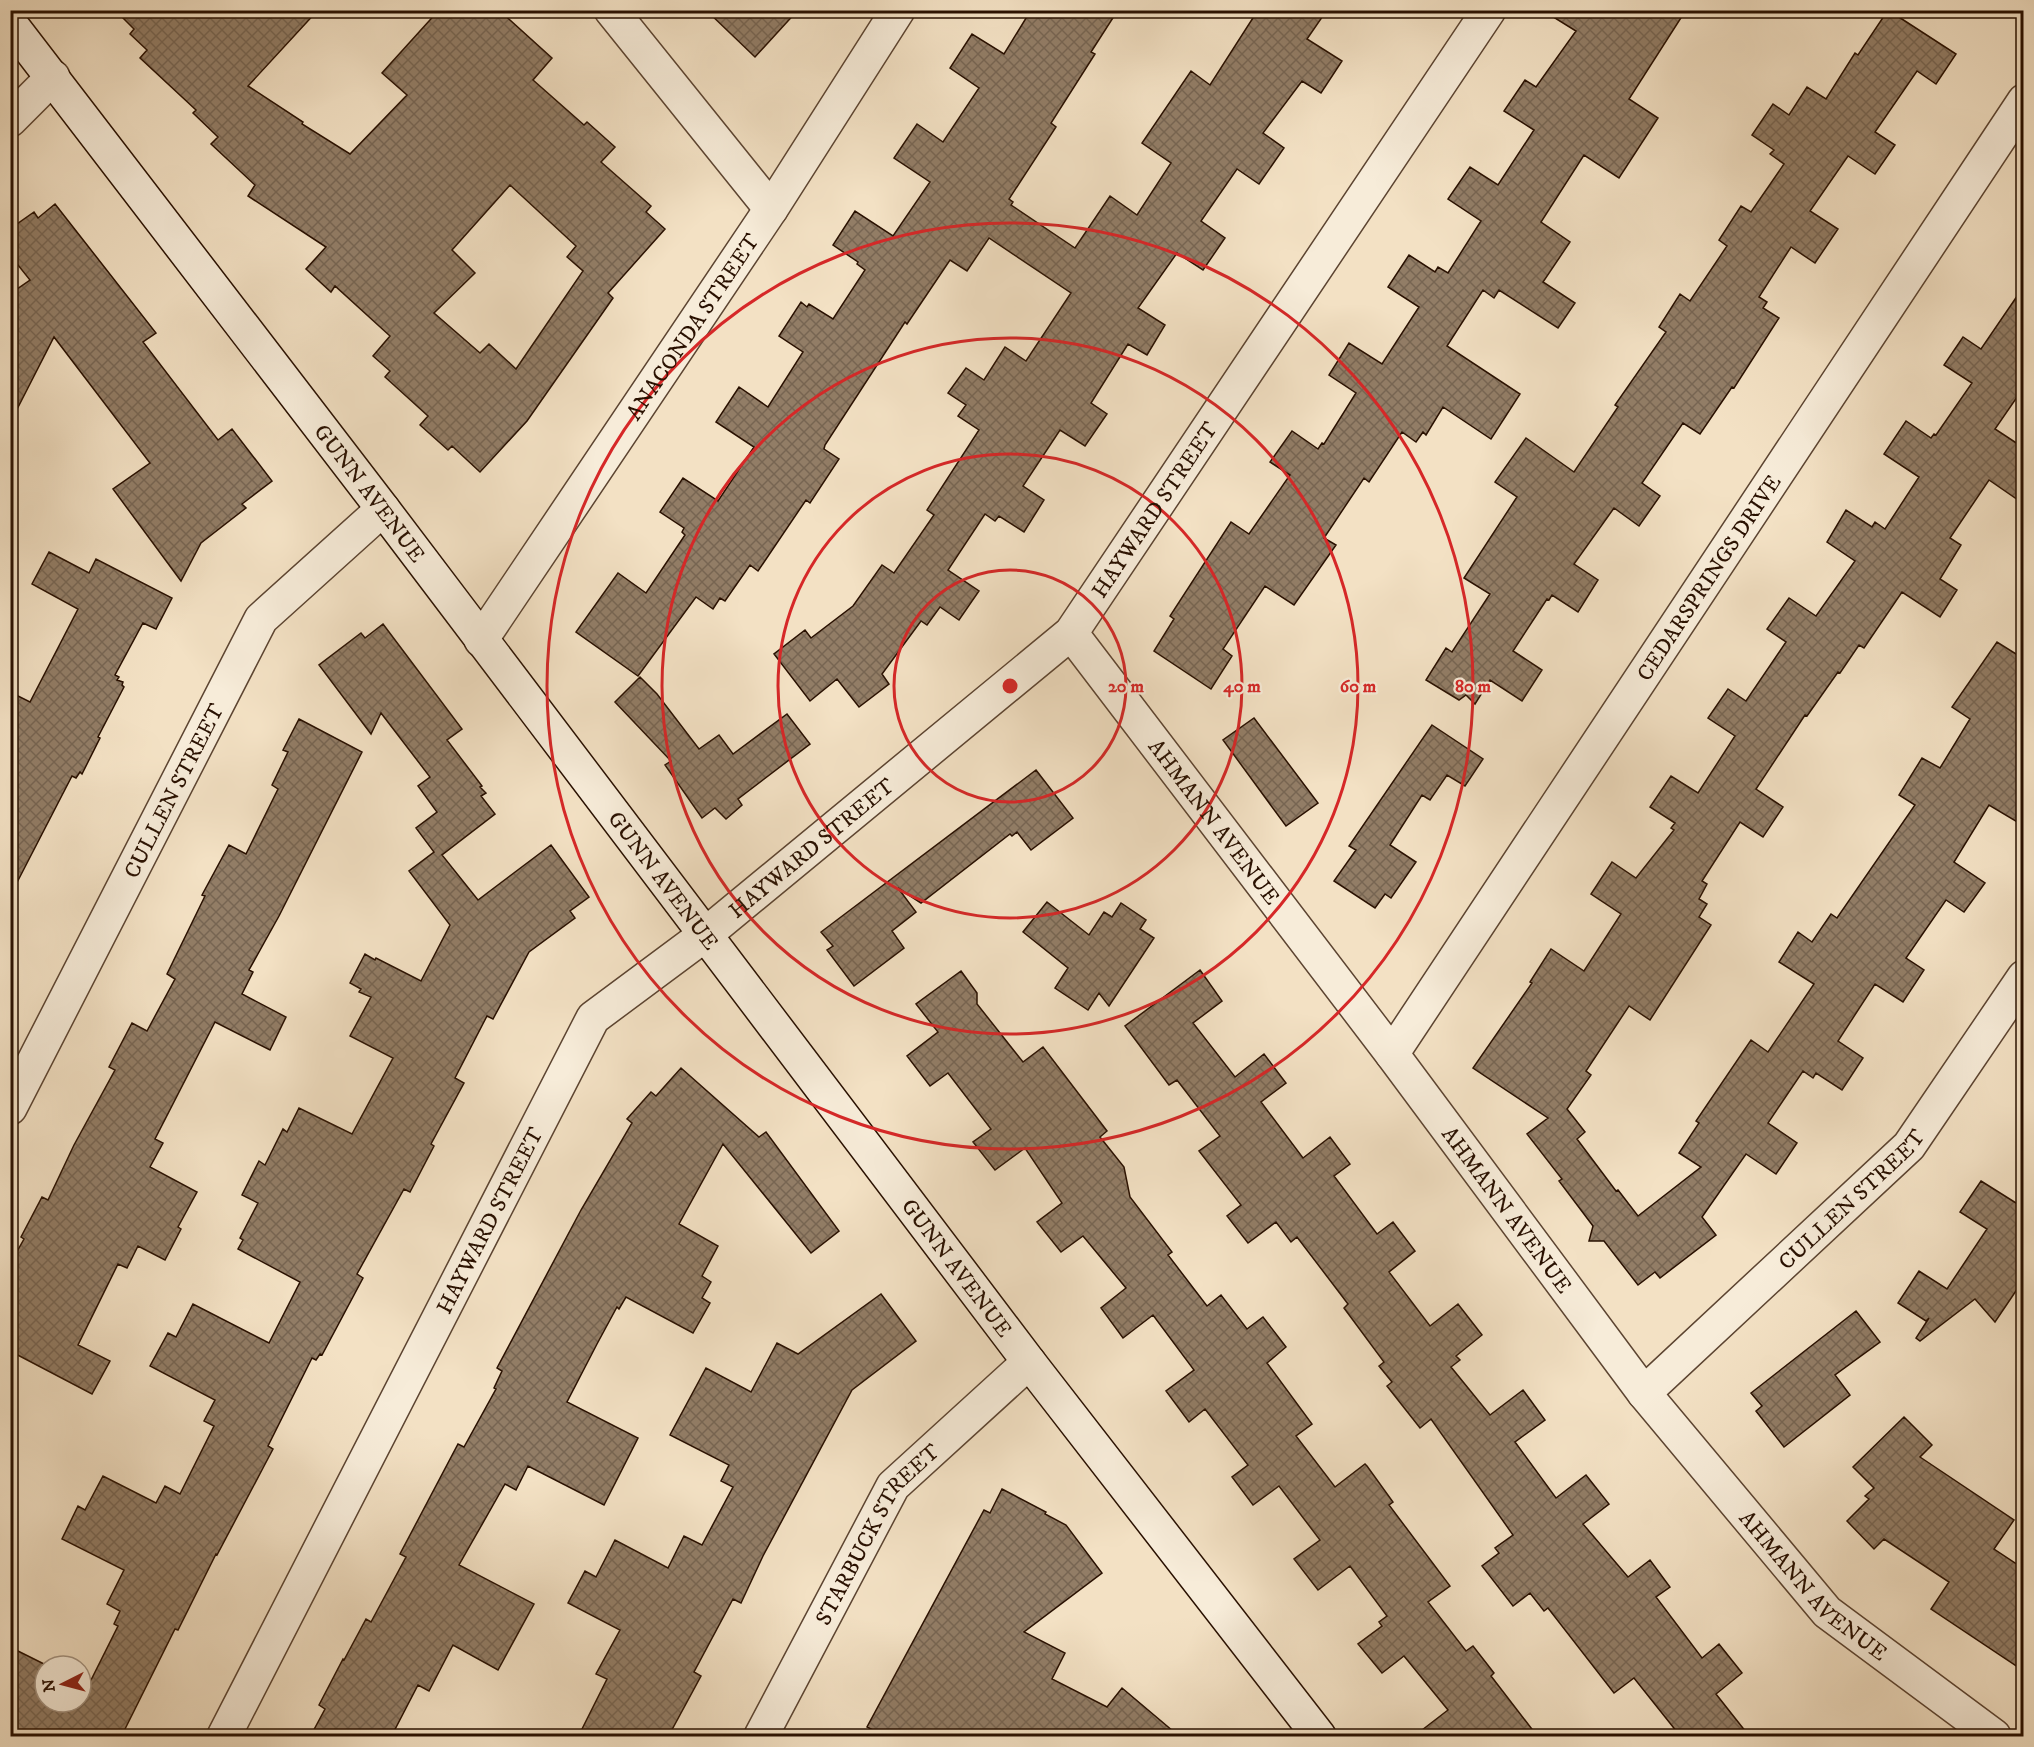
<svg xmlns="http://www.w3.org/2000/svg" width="2034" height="1747" font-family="'IM FELL DW Pica',serif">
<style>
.building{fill:url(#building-cross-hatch);stroke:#291000;stroke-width:1.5;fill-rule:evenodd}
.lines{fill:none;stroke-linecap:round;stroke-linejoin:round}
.street-casing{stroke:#5c4431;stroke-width:36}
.secondary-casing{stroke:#291000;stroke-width:36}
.street{stroke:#f7ecd9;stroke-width:33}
.secondary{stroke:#f7ecd9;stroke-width:33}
.ring{fill:none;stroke:#d62828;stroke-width:3}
.labels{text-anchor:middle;stroke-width:4.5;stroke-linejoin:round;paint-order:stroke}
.street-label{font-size:22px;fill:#291000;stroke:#f7ecd9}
.centre{fill:#d62828;stroke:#f7ecd9;stroke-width:3}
.ring-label{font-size:18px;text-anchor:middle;font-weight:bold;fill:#d62828;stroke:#f7ecd9;stroke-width:4.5;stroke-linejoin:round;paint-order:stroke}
</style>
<defs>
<pattern id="building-cross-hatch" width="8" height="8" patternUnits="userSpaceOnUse" patternTransform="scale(1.5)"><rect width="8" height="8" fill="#927d66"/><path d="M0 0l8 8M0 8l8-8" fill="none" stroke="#776552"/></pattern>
</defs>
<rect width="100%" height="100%" fill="#f3e1c4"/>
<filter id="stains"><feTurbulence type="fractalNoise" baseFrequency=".00333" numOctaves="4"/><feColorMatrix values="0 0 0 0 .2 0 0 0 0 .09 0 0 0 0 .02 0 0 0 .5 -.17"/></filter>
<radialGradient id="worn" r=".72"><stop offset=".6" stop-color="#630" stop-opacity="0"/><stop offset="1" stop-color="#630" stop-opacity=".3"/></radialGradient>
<!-- building -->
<path class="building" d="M115 10H318L248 86 303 122 302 124 350 154 407 95 382 73 439 10H499L552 58 533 80 584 125 587 122 615 147 601 162 651 206 646 212 665 229 608 293 613 298 527 421 480 472 452 446 448 450 420 425 428 416 385 377 390 371 373 356 390 336 335 286 331 292 306 269 326 247 248 196 255 185 211 144 218 137 193 113 196 110 140 58 147 50 130 34 134 29ZM510 185 576 246 567 257 583 271 516 369 489 344 480 353 434 313 475 273 452 250Z
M706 10H798L755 57Z
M1031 10H1118L1091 52 1095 54 1051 123 1056 127 1009 199 1013 202 1011 205 1075 248 1110 196 1137 215 1171 163 1142 143 1191 71 1210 85 1258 10H1327L1307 39 1342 61 1321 93 1302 81 1263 133 1284 148 1259 184 1237 169 1201 221 1225 238 1203 270 1177 253 1138 308 1165 325 1147 355 1128 344 1091 403 1107 414 1085 446 1060 430 1023 486 1044 500 1024 532 999 516 995 521 985 514 948 570 979 591 959 620 940 607 927 625 921 621 882 674 889 684 859 707 837 679 810 701 774 654 805 630 811 638 853 606 882 565 894 573 934 515 927 510 979 430 958 416 966 405 948 393 966 368 984 380 1005 347 1026 361 1071 293 989 238 967 271 950 260 907 324 905 322 825 445 824 449 839 459 810 503 806 500 758 571 750 565 725 601 720 598 713 609 696 597 638 676 576 632 618 573 646 593 685 535 682 532 684 528 660 512 683 478 718 501 754 447 716 422 739 387 768 407 803 352 779 336 801 302 807 307 809 304 833 319 865 270 857 264 858 262 833 245 855 211 893 236 930 182 894 158 917 124 943 142 979 88 950 68 972 34 1004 54Z
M1542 10H1686L1629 99 1658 118 1619 178 1584 155 1541 222 1570 242 1543 282 1575 303 1558 328 1499 290 1494 298 1483 290 1447 346 1520 394 1491 439 1443 407 1426 435 1423 432 1416 442 1402 432 1369 482 1364 478 1324 538 1336 545 1294 605 1265 586 1223 649 1232 656 1211 689 1154 651 1174 619 1170 616 1231 522 1249 534 1290 475 1270 462 1292 431 1318 449 1322 443 1324 444 1356 393 1329 375 1349 343 1382 364 1419 307 1388 287 1409 255 1435 272 1438 267 1448 273 1481 221 1448 199 1470 167 1498 185 1534 130 1504 111 1525 80 1536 87 1576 31Z
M1888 10 1956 54 1936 84 1917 71 1875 132 1895 145 1875 174 1848 156 1810 211 1838 229 1815 263 1791 247 1759 297 1767 302 1763 308 1779 318 1734 388 1732 387 1700 434 1683 423 1642 483 1660 496 1639 526 1614 508 1574 564 1598 580 1578 612 1552 595 1549 600 1547 599 1513 651 1542 670 1522 701 1490 680 1475 704 1466 695 1459 700 1426 680 1446 648 1452 652 1490 594 1464 578 1517 497 1495 482 1526 438 1574 472 1618 407 1615 405 1666 332 1659 327 1680 294 1690 301 1727 246 1719 240 1741 206 1751 212 1784 164 1770 154 1774 150 1752 135 1773 104 1789 115 1807 87 1826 99 1855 53 1858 55Z
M55 204 156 333 143 342 218 440 232 429 272 481 242 504 246 508 201 543 181 581 113 489 150 463 54 337 10 423V294L30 280 10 255V229L34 212 38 218Z
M2024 286V387L1995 429 2024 448V504L1989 480 1950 538 1961 545 1940 579 1957 590 1940 617 1902 592 1864 648 1859 645 1840 673 1838 672 1807 716 1805 715 1756 789 1783 807 1763 837 1740 822 1702 881 1707 884 1699 899 1707 904 1699 917 1711 925 1650 1020 1629 1006 1586 1071 1591 1075 1567 1109 1585 1132 1577 1139 1616 1191 1618 1190 1638 1216 1701 1167 1679 1153 1699 1123 1696 1121 1751 1040 1768 1052 1814 984 1779 962 1798 932 1812 942 1831 914 1837 918 1915 805 1899 795 1922 758 1940 768 1970 719 1952 707 1997 642 2024 659V826L1989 805 1954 862 1985 883 1964 912 1946 900 1906 958 1924 970 1903 1002 1875 984 1838 1041 1863 1058 1842 1090 1816 1073 1813 1078 1803 1071 1768 1123 1797 1143 1776 1174 1746 1154 1702 1217 1716 1235 1660 1278 1655 1272 1638 1285 1604 1241H1589L1593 1226 1559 1181 1562 1179 1527 1134 1548 1118 1473 1068 1532 983 1530 982 1551 949 1584 971 1621 914 1591 894 1612 862 1636 878 1674 830 1671 828 1675 823 1650 807 1671 776 1698 793 1735 736 1708 718 1728 689 1746 701 1786 642 1767 629 1789 598 1816 616 1855 561 1827 542 1846 510 1872 527 1875 522 1885 529 1919 477 1884 454 1906 421 1931 438 1934 434 1936 435 1972 383 1944 365 1963 337 1981 349Z
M49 552 89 573 96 559 172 598 156 629 143 623 115 675 119 677 117 680 123 682 122 685 124 687 98 737 100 738 82 774 80 772 76 778 72 776 10 896V692L30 702 78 609 32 584Z
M383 624 462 729 447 740 482 786 480 787 486 793 481 796 495 814 442 855 478 900 551 845 589 897 570 911 575 918 529 952 493 1019 487 1016 455 1078 464 1083 431 1144 434 1146 410 1192 404 1189 357 1274 363 1278 322 1355 320 1354 316 1360 312 1358 268 1446 273 1449 263 1468 217 1555 216 1554 178 1630 175 1629 121 1737H10V1647L48 1666H45V1702H81V1683L88 1686 118 1626 114 1624 120 1611 107 1604 124 1570 62 1539 78 1506 85 1510 103 1476 156 1503 165 1486 180 1494 214 1426 204 1421 215 1400 150 1366 168 1333 176 1337 193 1304 269 1343 300 1282 238 1249 243 1240 240 1238 258 1203 242 1195 259 1161 265 1165 283 1129 287 1132 299 1108 352 1134 393 1058 350 1036 371 997 359 992 361 989 350 983 365 954 375 960 376 958 421 981 450 925 409 871 434 852 416 828 437 812 418 786 430 777 381 713 371 734 319 665 361 633 365 638Z
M640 677 657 694 699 749 719 735 733 754 787 714 810 744 738 799 742 805 726 819 715 808 702 818 665 765 671 761 615 702Z
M1254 718 1318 803 1286 826 1223 740Z
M299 719 362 752 279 916 249 970 253 972 242 994 286 1017 270 1050 215 1022 155 1139 163 1143 150 1167 197 1192 178 1227 181 1229 165 1260 138 1246 127 1268 118 1264 78 1345 110 1361 92 1394 10 1351V1264L24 1239 21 1237 42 1197 48 1200 74 1145 115 1070 109 1067 132 1023 147 1031 175 979 167 974 205 896 202 895 229 845 246 854 278 789 272 785 288 752 283 750Z
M1432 725 1483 759 1465 786 1447 775 1430 800 1422 795 1390 845 1416 862 1391 898 1385 894 1375 908 1334 881 1356 850 1349 846Z
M1036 770 1073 818 1031 850 1017 832 1012 836 1010 834 921 903 898 888 916 912 892 931 904 948 854 986 827 950 833 946 821 932Z
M1047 902 1089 935 1104 912 1112 917 1121 903 1146 920 1140 929 1154 938 1109 1006 1099 993 1088 1010 1055 988 1068 968 1023 932Z
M1200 970 1222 1001 1193 1023 1235 1077 1264 1054 1286 1083 1261 1102 1303 1158 1330 1137 1350 1164 1334 1176 1377 1234 1393 1222 1415 1251 1389 1272 1430 1326 1458 1304 1482 1335 1456 1356 1460 1360 1451 1367 1490 1415 1523 1390 1545 1420 1515 1442 1556 1498 1586 1475 1609 1504 1583 1524 1628 1577 1650 1560 1670 1587 1656 1597 1702 1658 1719 1644 1742 1673 1716 1694 1750 1737H1681L1634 1678 1614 1693 1548 1608 1544 1611 1530 1593 1513 1606 1482 1566 1499 1553 1495 1548 1513 1535 1431 1419 1420 1428 1387 1386 1392 1382 1379 1366 1384 1362 1344 1308 1348 1304 1297 1237 1291 1242 1276 1222 1248 1243 1227 1216 1241 1205 1199 1151 1220 1136 1177 1080 1169 1085 1125 1026Z
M961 971 977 993V1004L1023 1062 1043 1047 1107 1131 1100 1137 1124 1167 1130 1197 1172 1252 1168 1255 1207 1306 1221 1295 1247 1329 1263 1317 1286 1347 1267 1363 1312 1424 1296 1436 1335 1487 1365 1464 1367 1466 1393 1502 1389 1505 1450 1586 1428 1602 1466 1651 1473 1646 1494 1673 1491 1676 1538 1737H1413L1448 1710 1404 1656 1382 1673 1358 1644 1382 1626 1379 1622 1387 1616 1350 1566 1318 1590 1294 1559 1320 1540 1279 1486 1253 1505 1232 1477 1248 1465 1205 1409 1189 1422 1166 1391 1194 1370 1153 1315 1123 1338 1101 1308 1126 1288 1083 1236 1061 1252 1037 1222 1062 1203 1025 1148 995 1170 973 1142 991 1129 948 1073 930 1086 907 1056 938 1032 916 1004Z
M681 1068 759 1137 766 1132 839 1231 811 1253 723 1144 679 1224 718 1246 702 1276 711 1282 702 1298 710 1303 693 1333 626 1297 619 1309 617 1307 597 1344 567 1402 638 1438 604 1505 528 1466 516 1490 505 1484 459 1565 534 1604 498 1670 453 1645 429 1691 418 1685 391 1737H310L325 1709 319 1705 343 1659 344 1660 366 1619 371 1622 406 1557 400 1554 458 1444 464 1447 496 1389 494 1388 502 1371 497 1368 581 1210 632 1123 627 1119 651 1092 656 1096Z
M1981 1181 2024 1208V1279L1995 1322 1975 1299 1920 1341 1916 1338 1929 1318 1926 1321 1898 1303 1919 1271 1947 1289 1987 1229 1960 1212Z
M881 1294 916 1341 852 1390 763 1556 741 1603 733 1599 694 1672 701 1676 668 1737H578L607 1679 596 1674 620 1630 568 1603 585 1571 596 1577 615 1540 668 1568 684 1536 702 1545 733 1487 721 1481 729 1465 670 1435 706 1368 751 1392 777 1343 798 1354Z
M1856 1311 1880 1342 1835 1375 1850 1395 1784 1447 1756 1411 1762 1406 1751 1393Z
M1904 1417 1932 1445 1920 1457 2014 1520 1994 1549 2024 1569V1671L1931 1609 1949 1582 1884 1539 1874 1549 1847 1521 1869 1499 1865 1496 1874 1488 1853 1467Z
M1002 1489 1046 1512 1045 1514 1066 1525 1102 1573 1024 1632 1065 1653 1052 1679 1107 1707 1122 1688 1180 1737H886L867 1727 984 1510 990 1513Z"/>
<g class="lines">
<!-- street casing -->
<g class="street-casing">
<g id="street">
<path d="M611 10 771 209"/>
<path d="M10 120 53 77"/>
<path id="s1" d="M1071 633 1392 1054 1644 1393 1827 1612 1994 1736"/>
<path id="s2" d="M481 640 771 209 898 10"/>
<path id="s3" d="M1392 1054 2024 101"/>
<path id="s4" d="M10 1108 261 619 383 509"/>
<path id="s5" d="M1644 1393 1909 1146 2024 977"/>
<path id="s6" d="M224 1736 593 1018 706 934 1071 633 1489 10"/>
<path id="s7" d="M761 1736 893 1486 1029 1362"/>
</g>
</g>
<!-- secondary casing -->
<g class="secondary-casing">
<g id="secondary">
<path id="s8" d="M10 23 383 509 1029 1362 1319 1736"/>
</g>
</g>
<!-- street -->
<use href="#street" class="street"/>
<!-- secondary -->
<use href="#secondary" class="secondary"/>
</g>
<!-- distance rings -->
<g class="ring">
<circle cx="1010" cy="686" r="116"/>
<circle cx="1010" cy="686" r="232"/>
<circle cx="1010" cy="686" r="348"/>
<circle cx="1010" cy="686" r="463"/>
</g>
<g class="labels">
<!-- street labels -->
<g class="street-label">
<text dy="8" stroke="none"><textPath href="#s2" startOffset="378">ANACONDA STREET</textPath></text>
<text dy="8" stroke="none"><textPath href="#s8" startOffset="592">GUNN AVENUE</textPath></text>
<text dy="8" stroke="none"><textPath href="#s6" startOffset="1570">HAYWARD STREET</textPath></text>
<text dy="8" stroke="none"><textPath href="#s3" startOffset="572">CEDARSPRINGS DRIVE</textPath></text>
<text dy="8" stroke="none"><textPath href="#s4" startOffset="357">CULLEN STREET</textPath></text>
<text dy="8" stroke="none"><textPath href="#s1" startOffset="237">AHMANN AVENUE</textPath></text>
<text dy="8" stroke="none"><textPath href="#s6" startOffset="1084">HAYWARD STREET</textPath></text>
<text dy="8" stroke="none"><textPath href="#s8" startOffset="1078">GUNN AVENUE</textPath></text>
<text dy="8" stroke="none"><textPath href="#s5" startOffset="284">CULLEN STREET</textPath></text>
<text dy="8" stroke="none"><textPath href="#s1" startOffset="723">AHMANN AVENUE</textPath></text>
<text dy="8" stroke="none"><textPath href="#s6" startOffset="580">HAYWARD STREET</textPath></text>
<text dy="8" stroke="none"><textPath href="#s8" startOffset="1564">GUNN AVENUE</textPath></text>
<text dy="8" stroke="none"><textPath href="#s7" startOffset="234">STARBUCK STREET</textPath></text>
<text dy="8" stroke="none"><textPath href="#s1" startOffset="1209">AHMANN AVENUE</textPath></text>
</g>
</g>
<circle cx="1010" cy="686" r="9" class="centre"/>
<g class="ring-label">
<text x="1126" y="692">20 m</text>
<text x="1242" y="692">40 m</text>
<text x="1358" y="692">60 m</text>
<text x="1473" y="692">80 m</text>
</g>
<!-- margin -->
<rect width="2034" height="1747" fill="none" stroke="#f3e1c4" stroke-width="36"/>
<rect x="12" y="12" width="2010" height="1723" fill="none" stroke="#291000" stroke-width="3"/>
<rect x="18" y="18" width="1998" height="1711" fill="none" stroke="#291000" stroke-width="1.5"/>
<!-- north arrow -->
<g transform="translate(63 1684) rotate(264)"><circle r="28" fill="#f7ecd9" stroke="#a59482" stroke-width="1.5"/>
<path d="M0-4.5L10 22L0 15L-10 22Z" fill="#8f2418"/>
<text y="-9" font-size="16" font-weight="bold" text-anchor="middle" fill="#291000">N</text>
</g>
<rect width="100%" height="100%" filter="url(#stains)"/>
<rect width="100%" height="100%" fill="url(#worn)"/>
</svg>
